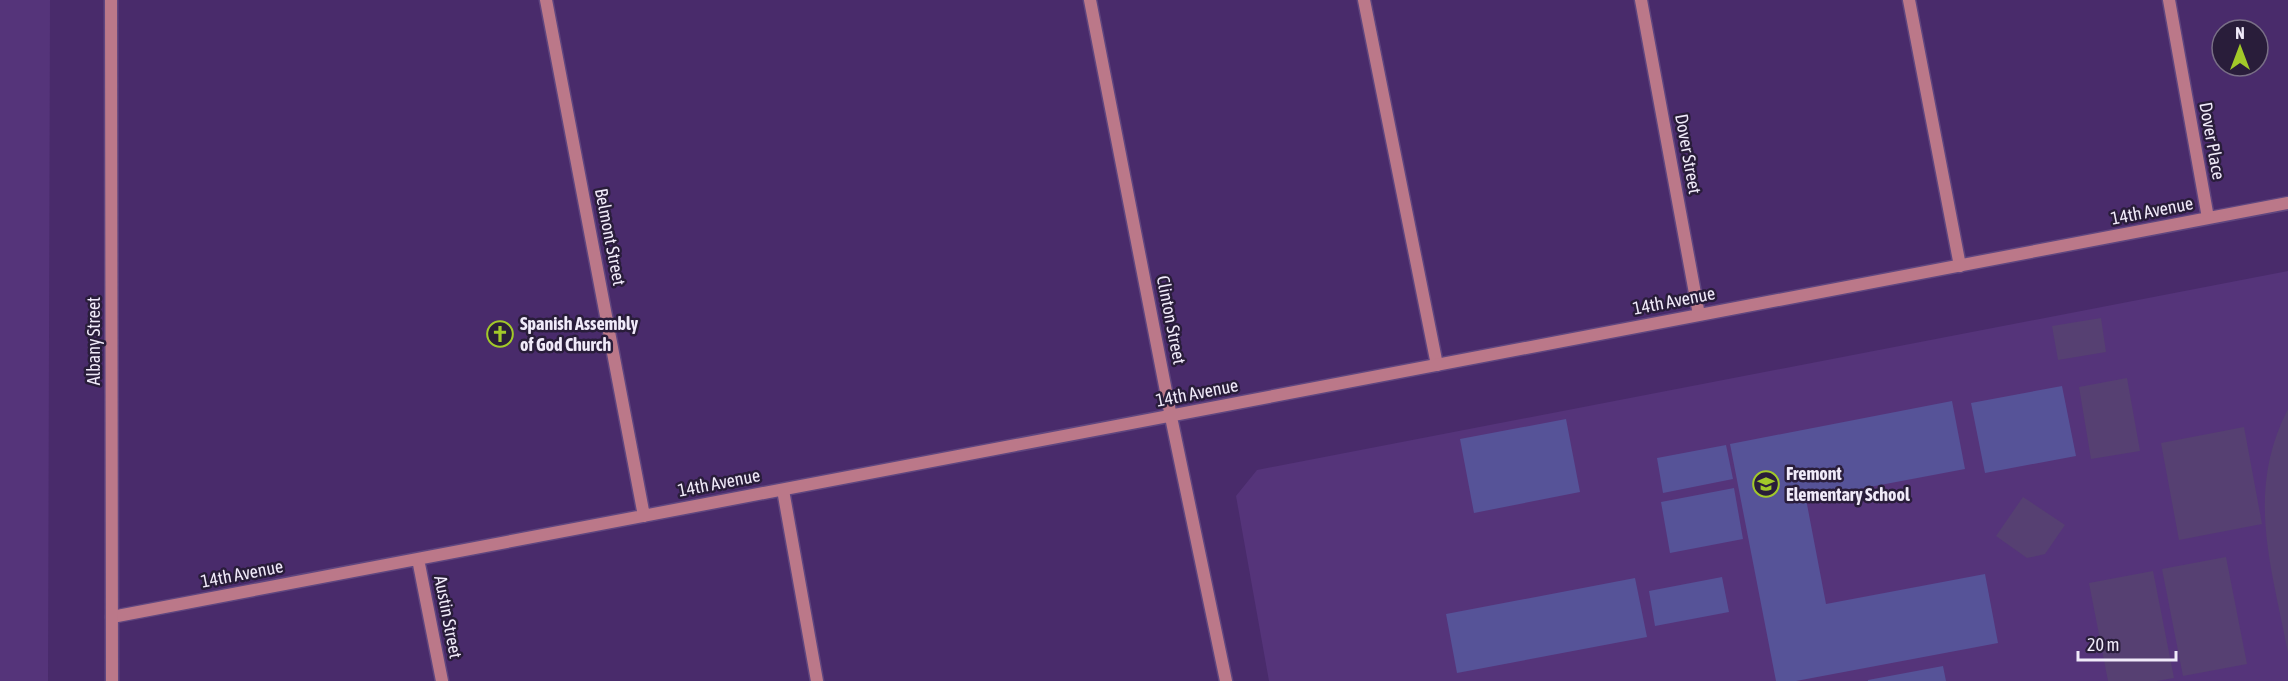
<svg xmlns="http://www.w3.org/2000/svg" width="2288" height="681" font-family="'Asap Condensed',sans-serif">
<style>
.built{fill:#55347a}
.green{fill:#564072}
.building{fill:#565398}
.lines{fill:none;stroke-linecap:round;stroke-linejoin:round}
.service-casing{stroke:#60467f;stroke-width:15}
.minor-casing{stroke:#60467f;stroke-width:15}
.tertiary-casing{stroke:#60467f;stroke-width:15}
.service{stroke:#bb7889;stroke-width:12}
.minor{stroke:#bb7889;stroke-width:12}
.tertiary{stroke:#bb7889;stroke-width:12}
.labels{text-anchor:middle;stroke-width:5;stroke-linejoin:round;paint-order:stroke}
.street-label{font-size:18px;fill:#f0eaf9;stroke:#291d3a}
.poi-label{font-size:18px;font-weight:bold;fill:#f0eaf9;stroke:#291d3a;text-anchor:start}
</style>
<rect width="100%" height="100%" fill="#492b6b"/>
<!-- built -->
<path class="built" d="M0 0H50L48 681H0Z
M2288 271V681H1269L1236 496 1257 470Z"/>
<!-- green -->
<path class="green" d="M2101 318 2106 352 2058 360 2052 326Z
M2127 378 2140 451 2091 459 2079 387Z
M2288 409V653C2272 567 2245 492 2288 409Z
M2244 427 2262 524 2179 540 2161 443Z
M2023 497 2065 525 2045 554 2027 558 1996 536Z
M2226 557 2247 664 2183 676 2162 569Z
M2153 571 2174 678 2157 681H2108L2089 583Z"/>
<!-- building -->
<path class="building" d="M2062 386 2076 456 1985 473 1971 403Z
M1952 401 1965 469 1806 499 1826 604 1985 574 1998 643 1796 681H1776L1730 444Z
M1566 419 1580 492 1474 513 1460 439Z
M1726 445 1733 479 1663 493 1657 458Z
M1734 488 1743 539 1670 553 1661 502Z
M1722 577 1729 612 1655 626 1649 591Z
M1635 578 1647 637 1457 673 1446 614Z
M1943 666 1946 681H1868V680Z"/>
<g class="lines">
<!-- service casing -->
<g class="service-casing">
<path id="service" d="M1364 0 1437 365
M1909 0 1960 266"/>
</g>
<!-- minor casing -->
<g class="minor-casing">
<path id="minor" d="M546 0 644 516
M1090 0 1171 417 1226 681
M1641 0 1699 315
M2169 0 2208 218
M783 490 817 681
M418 559 442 681
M112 617 2288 203"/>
</g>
<!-- tertiary casing -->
<g class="tertiary-casing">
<path id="tertiary" d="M111 0 112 681"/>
</g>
<!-- service -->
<use href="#service" class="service"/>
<!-- minor -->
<use href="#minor" class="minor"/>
<!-- tertiary -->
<use href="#tertiary" class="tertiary"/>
</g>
<!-- icons -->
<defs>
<g id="church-ring" transform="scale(1.35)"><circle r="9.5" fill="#291d3a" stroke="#a2c929" stroke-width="1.5"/><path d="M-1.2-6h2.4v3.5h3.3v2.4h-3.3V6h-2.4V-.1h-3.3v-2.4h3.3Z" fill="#a2c929"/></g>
<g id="school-ring" transform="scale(1.35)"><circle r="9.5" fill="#291d3a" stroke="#a2c929" stroke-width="1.5"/><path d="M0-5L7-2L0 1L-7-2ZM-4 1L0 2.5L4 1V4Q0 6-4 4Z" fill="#a2c929"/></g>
</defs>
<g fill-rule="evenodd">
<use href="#church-ring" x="500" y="334"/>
<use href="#school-ring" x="1766" y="484"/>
</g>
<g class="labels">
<!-- street labels -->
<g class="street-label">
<text transform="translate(2212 141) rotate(80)" y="6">Dover Place</text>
<text transform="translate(1688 154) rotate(80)" y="6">Dover Street</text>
<text transform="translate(2152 211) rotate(-11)" y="6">14th Avenue</text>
<text transform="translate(610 237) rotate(79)" y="6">Belmont Street</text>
<text transform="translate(1674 301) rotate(-11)" y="6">14th Avenue</text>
<text transform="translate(1171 320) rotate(79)" y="6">Clinton Street</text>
<text transform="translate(94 341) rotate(-90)" y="6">Albany Street</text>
<text transform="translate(1197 393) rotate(-11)" y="6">14th Avenue</text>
<text transform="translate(719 483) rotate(-11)" y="6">14th Avenue</text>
<text transform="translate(242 574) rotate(-11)" y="6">14th Avenue</text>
<text transform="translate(448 617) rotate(79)" y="6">Austin Street</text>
</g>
<!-- poi labels -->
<g class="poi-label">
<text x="520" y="330">Spanish Assembly<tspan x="520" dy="21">of God Church</tspan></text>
<text x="1786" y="480">Fremont<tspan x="1786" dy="21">Elementary School</tspan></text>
</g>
</g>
<!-- north arrow -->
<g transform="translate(2240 48)"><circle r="28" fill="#291d3a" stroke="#796f86" stroke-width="1.5"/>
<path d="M0-4.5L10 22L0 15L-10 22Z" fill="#a2c929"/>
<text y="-9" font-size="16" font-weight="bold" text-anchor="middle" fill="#f0eaf9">N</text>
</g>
<!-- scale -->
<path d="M2078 651v9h98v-9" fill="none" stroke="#f0eaf9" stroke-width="3"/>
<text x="2087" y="651" font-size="18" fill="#f0eaf9" stroke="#291d3a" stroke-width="4.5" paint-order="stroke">20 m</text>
</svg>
